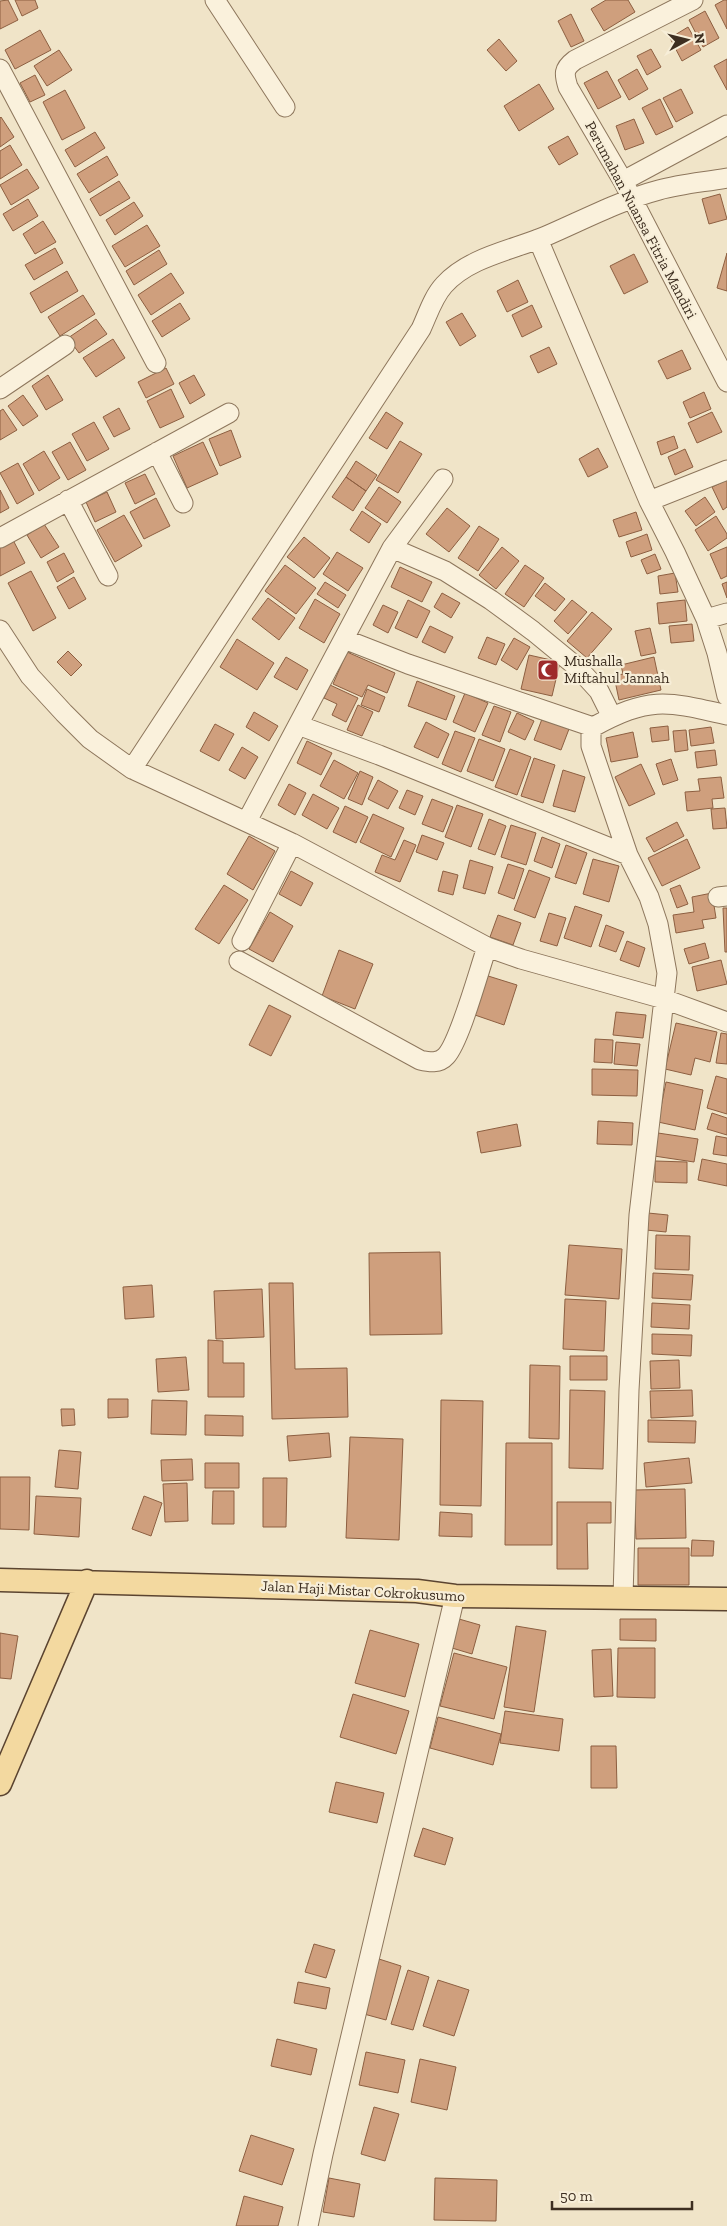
<svg xmlns="http://www.w3.org/2000/svg" width="727" height="2226" font-family="'Zilla Slab',serif">
<style>
.building{fill:#cf9f7d;stroke:#8d5f41}
.lines{fill:none;stroke-linecap:round;stroke-linejoin:round}
.minor-casing{stroke:#8d765c;stroke-width:21}
.major-casing{stroke:#5b4430;stroke-width:25}
.minor{stroke:#faf1dc;stroke-width:19}
.major{stroke:#f3d9a0;stroke-width:22}
.labels{text-anchor:middle;stroke-width:4.5;stroke-linejoin:round;paint-order:stroke}
.street-label{font-size:15px;fill:#3d2e20;stroke:#f7eed8}
.poi-label{font-size:15px;fill:#3d2e20;stroke:#f7eed8;text-anchor:start}
</style>
<rect width="100%" height="100%" fill="#f0e4c8"/>
<!-- building -->
<path class="building" d="M8 0 18 20 0 29V1Z
M15 0H35L38 8 22 16Z
M606 0H628L635 12 604 31 591 9Z
M724 0H727V29L715 5Z
M705 11 719 38 703 47 689 20Z
M571 14 584 41 571 47 558 21Z
M688 27 701 50 682 61 670 38Z
M40 30 51 50 15 69 5 50Z
M499 39 517 61 506 71 487 50Z
M651 49 661 67 647 75 637 56Z
M59 50 72 70 47 86 34 66Z
M727 59V90L714 66Z
M637 69 648 89 629 100 618 80Z
M607 71 621 97 598 109 584 83Z
M35 75 45 95 30 102 20 83Z
M539 84 554 109 519 131 504 106Z
M681 89 693 113 676 122 663 98Z
M65 90 85 128 62 140 43 102Z
M660 99 673 127 656 135 642 108Z
M1 117 14 137 0 147V118Z
M634 119 644 143 625 150 616 126Z
M95 132 105 148 75 167 65 150Z
M568 136 578 154 559 165 548 147Z
M10 145 22 165 0 179V151Z
M107 156 118 175 89 193 77 174Z
M27 169 39 188 11 205 0 185Z
M119 181 130 198 100 216 90 199Z
M720 194 727 219 709 224 702 199Z
M28 199 38 216 13 231 3 214Z
M134 202 143 216 115 235 106 220Z
M43 221 56 242 35 254 23 234Z
M147 225 160 246 125 267 112 246Z
M55 248 63 263 34 280 25 265Z
M159 250 167 264 134 285 126 271Z
M727 253V291L717 288Z
M634 254 648 282 624 294 610 266Z
M67 271 78 291 41 313 30 293Z
M171 273 184 293 151 315 138 295Z
M518 280 528 302 507 312 497 291Z
M83 295 95 314 60 336 48 317Z
M180 303 190 319 162 337 152 321Z
M532 305 542 327 522 337 512 315Z
M462 313 476 336 460 346 446 322Z
M96 319 107 334 79 353 68 338Z
M113 339 125 358 96 377 83 358Z
M549 347 557 364 538 373 530 356Z
M682 350 691 369 667 379 658 361Z
M166 368 174 384 146 398 138 382Z
M48 375 63 400 46 410 32 386Z
M194 375 205 395 190 404 179 383Z
M171 389 184 417 160 428 147 401Z
M704 392 711 409 690 418 683 402Z
M23 395 38 416 23 426 8 406Z
M119 408 130 429 114 437 103 417Z
M3 409 17 430 0 440V411Z
M386 412 403 423 387 449 369 438Z
M712 412 722 432 697 443 688 423Z
M94 422 109 449 87 461 72 434Z
M231 430 241 457 220 466 209 439Z
M674 436 678 448 661 455 657 442Z
M400 441 422 454 398 493 376 480Z
M70 442 86 470 68 480 52 452Z
M203 442 218 474 187 488 173 456Z
M598 448 608 467 588 477 579 459Z
M685 449 693 467 675 475 668 457Z
M44 451 60 478 39 491 23 464Z
M356 461 377 475 366 491 346 477Z
M18 463 34 494 17 504 0 473Z
M145 474 155 494 135 504 125 483Z
M346 477 366 491 353 511 332 497Z
M727 480V507L723 510 712 487Z
M379 487 401 502 387 523 365 508Z
M0 490 9 508 0 513Z
M107 492 116 512 95 522 86 502Z
M705 497 715 512 696 526 685 511Z
M156 498 170 526 144 539 130 512Z
M447 508 470 526 449 552 426 534Z
M362 511 381 524 369 543 350 530Z
M636 512 642 530 619 537 613 520Z
M124 515 142 546 115 562 97 530Z
M716 516 727 534V538L708 551 695 530Z
M44 524 59 547 41 558 27 535Z
M479 526 499 539 478 571 458 558Z
M647 534 652 550 631 557 626 542Z
M304 537 330 558 314 578 287 557Z
M13 540 25 563 0 576V547Z
M502 547 519 561 496 589 479 575Z
M727 547V576L721 579 710 554Z
M337 552 363 568 348 591 323 574Z
M64 553 74 572 57 582 47 562Z
M655 554 661 569 647 574 641 560Z
M285 565 316 588 296 614 265 591Z
M525 565 544 578 524 607 505 594Z
M400 567 432 582 422 602 391 587Z
M31 571 56 618 33 631 8 583Z
M675 573 678 592 660 594 658 576Z
M74 577 86 599 69 609 57 587Z
M325 582 346 595 338 608 317 594Z
M727 582V598L722 584Z
M545 583 565 599 555 611 535 596Z
M442 593 460 603 451 618 434 607Z
M268 598 295 618 279 640 252 619Z
M315 599 340 614 324 643 299 628Z
M408 600 430 611 417 638 395 628Z
M572 600 587 612 568 634 554 621Z
M685 600 687 621 659 624 657 603Z
M383 605 398 612 388 633 373 625Z
M592 612 612 629 587 658 567 641Z
M692 624 694 641 671 643 669 626Z
M430 626 453 637 445 653 422 642Z
M650 628 656 653 641 656 635 631Z
M487 637 505 644 496 665 478 658Z
M514 638 530 647 517 670 501 660Z
M237 639 274 663 257 690 220 667Z
M68 651 82 665 71 676 57 662Z
M347 652 395 673 387 693 368 685 362 697 333 684Z
M529 655 560 662 552 696 521 689Z
M286 657 308 670 297 690 274 677Z
M654 657 661 690 619 700 614 676 623 674 621 665Z
M417 681 455 696 446 720 408 706Z
M330 685 358 698 346 722 332 715 337 704 324 698Z
M367 689 385 697 379 712 361 705Z
M465 693 488 703 475 732 453 722Z
M358 705 373 712 362 736 347 730Z
M494 706 511 712 500 742 482 735Z
M254 712 278 726 269 741 246 727Z
M517 713 534 721 525 740 508 732Z
M542 719 569 729 561 750 534 740Z
M426 722 449 734 438 758 414 747Z
M215 724 234 734 219 761 200 751Z
M668 726 669 740 652 742 650 728Z
M711 727 714 743 691 746 689 730Z
M686 730 688 750 675 752 673 731Z
M455 731 475 738 461 772 442 764Z
M633 732 638 757 611 762 606 738Z
M479 739 505 749 493 781 467 771Z
M307 741 332 753 321 775 297 763Z
M242 747 258 757 245 779 229 770Z
M510 749 531 757 517 795 495 787Z
M715 750 717 765 697 768 695 752Z
M534 758 555 765 543 803 521 796Z
M671 759 678 780 663 785 656 764Z
M334 760 358 773 344 799 320 786Z
M641 764 655 794 629 806 615 777Z
M563 770 585 777 575 812 553 806Z
M360 771 373 777 362 805 348 799Z
M721 777 724 798 712 799 713 808 687 811 685 792 700 791 698 779Z
M378 780 398 791 388 809 368 799Z
M289 784 306 793 295 815 278 805Z
M407 790 423 796 415 815 399 808Z
M313 794 339 808 327 829 302 815Z
M432 799 453 807 443 832 422 824Z
M457 805 483 814 471 847 445 837Z
M345 806 368 817 356 843 333 832Z
M725 808 727 828 713 829 711 809Z
M373 814 404 828 391 857 360 842Z
M489 819 506 826 495 855 478 849Z
M677 822 684 836 654 852 646 838Z
M511 825 536 833 526 865 501 857Z
M422 835 444 843 437 860 416 852Z
M249 836 275 851 253 890 227 874Z
M542 837 560 844 552 868 534 861Z
M687 839 700 868 662 886 648 858Z
M404 840 416 845 400 882 375 872 382 855 395 860Z
M566 845 587 853 576 884 555 877Z
M593 859 619 866 609 902 583 894Z
M470 860 493 867 485 894 463 888Z
M508 864 524 869 514 899 498 893Z
M529 870 550 878 535 918 514 910Z
M291 871 313 883 301 906 279 894Z
M443 871 458 875 453 895 438 891Z
M224 885 248 900 219 944 195 929Z
M680 885 688 904 677 908 670 889Z
M712 893 716 918 702 920 704 928 676 933 673 915 694 912 692 897Z
M575 906 602 915 591 947 564 938Z
M723 908H727V952H725Z
M270 912 293 926 273 962 249 949Z
M549 913 566 918 557 946 540 941Z
M498 915 521 923 513 945 490 937Z
M606 925 624 932 616 952 599 946Z
M627 941 645 948 639 967 620 960Z
M705 943 709 958 689 964 684 949Z
M339 950 373 964 355 1009 322 996Z
M721 960 727 984 697 991 692 967Z
M485 975 517 985 504 1025 472 1014Z
M269 1005 291 1016 271 1056 249 1045Z
M616 1012 646 1015 643 1038 613 1035Z
M676 1023 717 1032 710 1062 695 1058 691 1075 665 1069Z
M721 1033 727 1034V1064L716 1063Z
M595 1039 613 1040 612 1063 594 1062Z
M616 1042 640 1044 637 1066 614 1064Z
M592 1069 638 1070 637 1096 592 1095Z
M716 1076 727 1079V1114L707 1108Z
M666 1082 703 1090 695 1130 658 1122Z
M712 1113 727 1118V1135L707 1129Z
M598 1121 633 1123 632 1145 597 1144Z
M517 1124 521 1146 481 1153 477 1132Z
M658 1133 698 1139 694 1162 654 1156Z
M716 1136 727 1138V1156L713 1154Z
M702 1159 727 1164V1186L698 1180Z
M655 1161 687 1162V1183L655 1182Z
M648 1213 668 1215 666 1232 646 1230Z
M656 1235 690 1236 689 1270 655 1269Z
M569 1245 622 1249 619 1299 565 1295Z
M440 1252 442 1334 370 1335 369 1253Z
M653 1273 693 1275 691 1300 652 1298Z
M269 1283H293L295 1369 347 1368 348 1417 272 1419Z
M152 1285 154 1317 125 1319 123 1287Z
M262 1289 264 1337 216 1339 214 1291Z
M565 1299 606 1301 604 1351 563 1349Z
M652 1303 690 1305 689 1329 651 1327Z
M652 1334 692 1335 691 1356 652 1354Z
M208 1340 223 1341V1363H244V1397H208Z
M570 1356H607V1380H570Z
M186 1357 189 1390 158 1392 156 1359Z
M679 1360 680 1388 651 1389 650 1361Z
M530 1365 560 1366 559 1439 529 1438Z
M570 1390 605 1391 603 1469 569 1468Z
M692 1390 693 1416 651 1418 650 1391Z
M108 1399H128V1417L108 1418Z
M152 1400 187 1401 186 1435 151 1434Z
M441 1400 483 1401 481 1506 440 1505Z
M61 1409H74L75 1425 62 1426Z
M205 1415 243 1416V1436L205 1435Z
M648 1420 696 1421 695 1443 648 1442Z
M329 1433 331 1457 289 1461 287 1436Z
M350 1437 403 1439 399 1540 346 1538Z
M506 1443H552V1545H505Z
M59 1450 81 1452 78 1489 55 1487Z
M689 1458 692 1483 646 1487 644 1463Z
M192 1459 193 1480 162 1481 161 1460Z
M205 1463H239V1488H205Z
M0 1477H30L29 1530 0 1529Z
M263 1478H287L286 1527H263Z
M187 1483 188 1521 165 1522 163 1484Z
M685 1489 686 1538 636 1539 634 1490Z
M213 1491H234V1524H212Z
M36 1496 81 1498 79 1537 34 1534Z
M144 1496 162 1503 151 1536 132 1529Z
M557 1502H611V1523H587L588 1569H557Z
M440 1512 472 1514V1537L439 1536Z
M692 1540 714 1541 713 1556H691Z
M638 1548H689V1585H638Z
M459 1619 480 1625 472 1654 452 1648Z
M620 1619H656V1641L620 1640Z
M516 1626 546 1631 534 1712 504 1707Z
M370 1630 419 1644 405 1697 355 1683Z
M0 1633 18 1636 11 1679 0 1678Z
M618 1648H655V1698L617 1697Z
M611 1649 613 1696 594 1697 592 1650Z
M454 1653 507 1667 494 1719 440 1706Z
M353 1694 409 1711 396 1754 340 1737Z
M505 1711 563 1719 559 1751 500 1743Z
M438 1717 501 1734 493 1765 430 1748Z
M591 1746H616L617 1788H591Z
M336 1782 384 1793 377 1823 329 1812Z
M423 1828 453 1838 445 1865 414 1856Z
M314 1944 335 1950 326 1978 305 1972Z
M379 1959 401 1966 386 2020 364 2014Z
M408 1970 429 1977 413 2030 391 2024Z
M438 1980 469 1990 454 2036 423 2026Z
M298 1982 330 1988 326 2009 294 2003Z
M277 2039 317 2049 311 2075 271 2066Z
M366 2052 405 2060 398 2093 359 2085Z
M420 2059 456 2067 447 2110 411 2102Z
M374 2107 399 2114 385 2161 361 2154Z
M251 2135 294 2149 282 2185 239 2171Z
M329 2178 360 2184 354 2217 323 2212Z
M435 2178 497 2180 496 2221 434 2220Z
M244 2196 283 2207 278 2226H236Z"/>
<g class="lines">
<!-- minor casing -->
<g class="minor-casing">
<path id="minor" d="M215 0 285 107
M693 0 575 60C563 69 564 74 568 87L623 181 727 382
M0 69 156 363
M623 181 727 125
M538 239 649 501 675 552 706 619 717 653 727 696
M0 389 65 345
M157 452 183 503
M68 500 108 576
M649 501 727 470
M0 538 229 413
M392 548 445 571 491 600 533 631 578 668 599 691 612 717
M706 619 727 613
M0 630 30 676 64 713 90 739 132 769 292 843 487 947 521 959 664 999 727 1022
M344 639 408 664 593 727C650 696 666 701 727 715
M298 725 379 755 628 855
M593 727 591 734V746L628 855 649 897 658 924 667 973 639 1215 629 1390 623 1597
M132 769 421 329C428 314 433 297 444 285 469 257 513 250 546 236 583 220 621 200 659 190 681 184 705 182 727 178
M247 821 392 548 443 479
M718 897 727 896
M242 941 292 843
M239 961 420 1060C429 1062 439 1064 446 1056 460 1041 479 970 487 947
M308 2226 323 2154 455 1596"/>
</g>
<!-- major casing -->
<g class="major-casing">
<path id="major" d="M0 1580 417 1591 455 1596 727 1599
M0 1784 87 1581"/>
</g>
<!-- minor -->
<use href="#minor" class="minor"/>
<!-- major -->
<use href="#major" class="major"/>
</g>
<!-- icons -->
<defs>
<g id="mosque-square" transform="scale(1.125)"><rect x="-9" y="-9" width="18" height="18" rx="4" fill="#9e2a2b" stroke="#f7eed8"/><path d="M3.5-4.9A6 6 0 1 0 3.5 4.9A5 5 0 1 1 3.5-4.9Z" fill="#fff"/></g>
</defs>
<g fill-rule="evenodd">
<use href="#mosque-square" x="548" y="670"/>
</g>
<g class="labels">
<!-- street labels -->
<g class="street-label">
<text transform="translate(641 220) rotate(62)" y="5">Perumahan Nuansa Fitria Mandiri</text>
<text transform="translate(363 1591) rotate(3)" y="5">Jalan Haji Mistar Cokrokusumo</text>
</g>
<!-- poi labels -->
<g class="poi-label">
<text x="564" y="666">Mushalla<tspan x="564" dy="17">Miftahul Jannah</tspan></text>
</g>
</g>
<!-- north arrow -->
<g transform="translate(687 40) rotate(83)" stroke="#f7eed8" stroke-width="4" paint-order="stroke">
<path d="M0-4L9 19L0 12L-9 19Z" fill="#3d2e20"/>
<text y="-8" font-size="14" font-weight="bold" text-anchor="middle" fill="#3d2e20">N</text>
</g>
<!-- scale -->
<path d="M552 2201v8h140v-8" fill="none" stroke="#3d2e20" stroke-width="2.5"/>
<text x="560" y="2201" font-size="15" fill="#3d2e20" stroke="#f7eed8" stroke-width="4" paint-order="stroke">50 m</text>
</svg>
